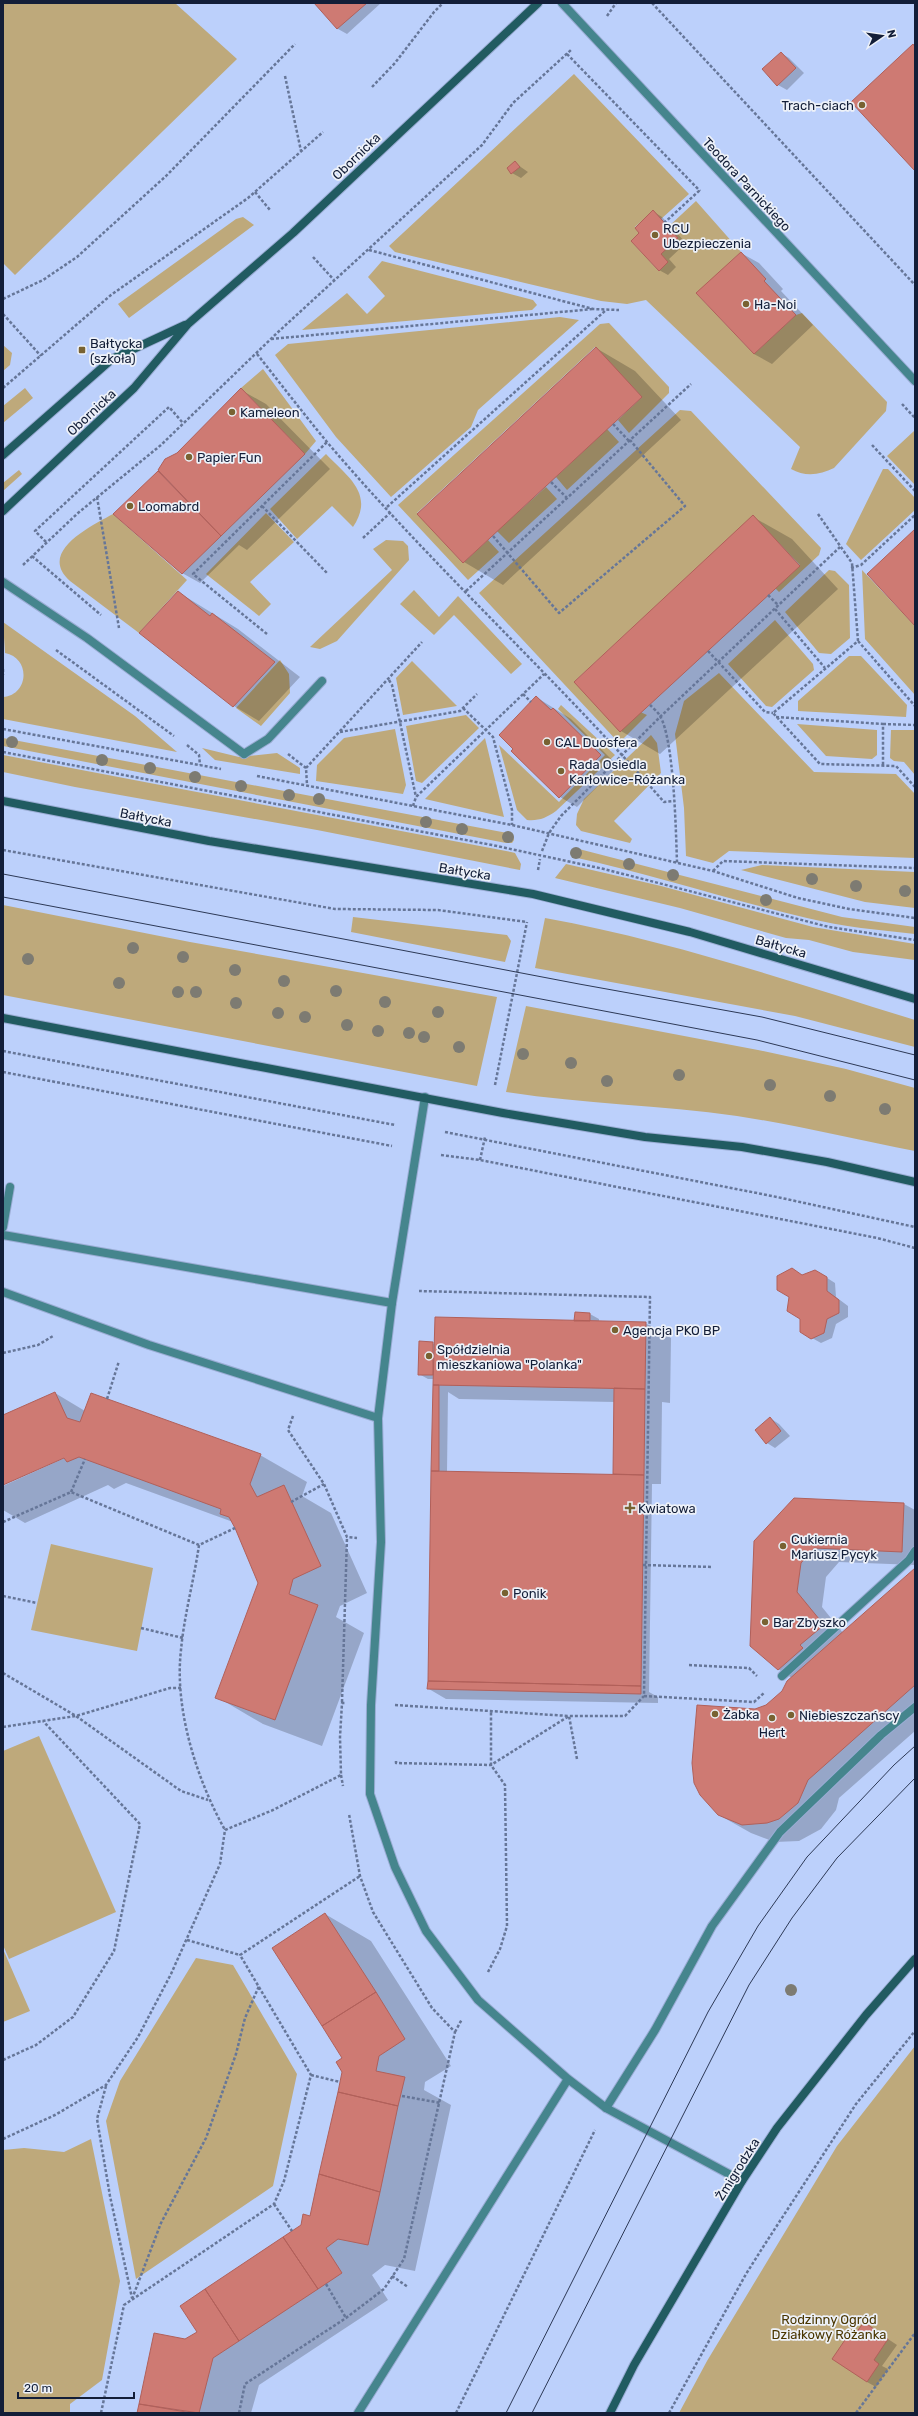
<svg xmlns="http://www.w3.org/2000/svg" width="918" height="2416" font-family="Rubik,sans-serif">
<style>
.green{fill:#bea97b}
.shadow{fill:#0003;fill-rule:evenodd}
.building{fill:#ce7a73;stroke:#b1605a}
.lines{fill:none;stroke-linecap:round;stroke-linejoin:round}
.lane-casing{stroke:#9aacd4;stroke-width:10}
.street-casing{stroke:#9aacd4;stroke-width:10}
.secondary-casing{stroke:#9aacd4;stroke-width:10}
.path{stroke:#667698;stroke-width:2.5;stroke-dasharray:3 2;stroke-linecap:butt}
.lane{stroke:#45858d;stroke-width:8}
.street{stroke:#45858d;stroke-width:8}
.secondary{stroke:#215b61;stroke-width:8}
.tram{stroke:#2d3956;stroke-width:1}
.tree{fill:#7d7b72}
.poi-dot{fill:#786232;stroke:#edf1f8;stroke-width:1.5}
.labels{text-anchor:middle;stroke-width:3.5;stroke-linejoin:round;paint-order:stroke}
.poi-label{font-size:13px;fill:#131e38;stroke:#edf1f8;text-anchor:start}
.street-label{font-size:13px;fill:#131e38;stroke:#edf1f8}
.park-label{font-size:13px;fill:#4a3601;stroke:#edf1f8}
</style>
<rect width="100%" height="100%" fill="#bcd0fb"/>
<!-- green -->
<path class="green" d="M3 3H175L237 59 15 275 3 263Z
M574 74 689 194 661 219 653 211 635 227 639 233 631 241 659 271 661 254 678 238 668 227 696 201 741 252 697 294 754 354 796 315 802 313 887 402 886 411 834 468C820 475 805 477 791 469L800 447 646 300 627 304 601 301 395 252 389 246Z
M243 217 254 225 129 318 118 304 236 219Z
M382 261 533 300 537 305 532 310 302 330 347 293 367 314 385 296 368 277Z
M560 317 579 320 478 410 471 427 391 497 336 437 275 355 288 344Z
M609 323 669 387V393L629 433 618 420 642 397 595 347 417 513 463 563 488 540 499 552 468 580 398 505 600 324Z
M3 345 12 353 10 365 3 371Z
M263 369 316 441 305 454 241 388Z
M25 388 33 398 3 423V406Z
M680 410 691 411 821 548 819 555 779 592 775 588 800 565 753 516 574 682 647 715 619 743 479 593Z
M607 429 619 442 567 490 556 477Z
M914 431 915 432V485L887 456Z
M326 454C348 477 375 494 353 527L332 506 297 539 270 509Z
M883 469H888L915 498V510L861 560 846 544Z
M19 470 22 474 3 491V483Z
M546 487 557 499 509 543 497 531Z
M266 513 294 542 250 582 271 604 259 616 206 574Z
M113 514 187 580 139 633 70 581C37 552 91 526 113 514Z
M386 540 403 541 408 546 409 560 337 641 320 649 310 647 392 570 373 549Z
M829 570 835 571 849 585 850 638 831 654 819 653 785 612Z
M862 570 915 626V695L865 639Z
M414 590 439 617 458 596 522 664 511 674 454 615 434 635 400 604Z
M775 620 813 664 814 670 772 707 766 706 728 664Z
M3 622 135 716 177 752 3 719V697C29 695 31 658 5 653Z
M849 656H861L907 705 906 717 798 711V701Z
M280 660 289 674 290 693 261 726 236 708Z
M412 661 457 706 403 715 396 678Z
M719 673 814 772 896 774 915 794V858L729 851 713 863 686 856 684 808 675 734 684 701Z
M561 705 615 755 556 811C546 818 539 821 527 820L517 810 499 745 559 802 605 755 558 709Z
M466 715 479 728 422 783 416 781 406 726Z
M797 724 877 730V755L872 759 826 756Z
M395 729 406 785 403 794 316 781 317 765 344 738Z
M891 730H915V775L904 762 894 761 890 758Z
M651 735 657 743 661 773 614 821 632 839 630 843 581 831 576 825 577 814 584 799Z
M3 738 512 834 514 840 512 843H506L3 746Z
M485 738 504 817 425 799Z
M202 748 239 757 277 753 300 768V774L215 760Z
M3 755 511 852 515 853 521 864 520 870 317 830 75 787 3 772Z
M575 848 842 917 915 927V934C879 930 843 927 807 918 729 900 652 874 573 857L571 852Z
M566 864 661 886 813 927 915 944V960L853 952 809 940 786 938 680 908 555 878Z
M762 865 915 872V908L865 902 741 870Z
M3 905 190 942 497 997 477 1086 3 995Z
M353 917 507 935 511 941 505 962 351 932Z
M545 918C671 941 793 982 915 1020V1047L795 1016 535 968Z
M526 1006 758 1050 846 1069 915 1088V1151C856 1140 797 1125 737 1116 660 1105 582 1104 506 1092Z
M51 1544 153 1568 137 1651 31 1630Z
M39 1736 116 1912 9 1959 3 1945V1751Z
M3 1949 30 2011 3 2022Z
M196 1958 233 1965 297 2074 273 2186 136 2279 106 2121 120 2081Z
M915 2046V2413H679L707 2361 837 2146Z
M91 2139 120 2281 102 2380 70 2404V2413H3V2150L24 2148 64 2152Z"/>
<!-- shadow -->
<path class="shadow" d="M315 3H381L347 34 338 29Z
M781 53 789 58 804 73 787 90 778 85Z
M515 163 528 172 521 178 512 173Z
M654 212 662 217 686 243 669 259 676 267 668 275 659 270 641 233Z
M741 253 759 263 783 289 781 291 813 325 772 364 754 354Z
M596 348 635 371 681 420 503 585 464 562 418 514Z
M241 390 266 404 330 469 247 550 239 545 200 583 182 573 158 472 162 474 178 454Z
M753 517 792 539 838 589 660 754 621 731Z
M178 592 238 629 300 677 259 721 234 706 140 633Z
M536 697 571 719 618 766 577 807 560 797Z
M802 1276H824L835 1283 836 1297 848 1306V1317L836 1324 832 1338 821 1343 812 1338Z
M576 1313 590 1314 599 1319V1322L645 1323 671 1338 670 1403 662 1402 661 1484H652L649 1692 658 1697V1703L446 1699 429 1689 434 1379H428L419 1374 420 1342 435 1344 575 1322ZM448 1392 459 1399 615 1402 614 1475 447 1472Z
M55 1393 85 1411 260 1455 307 1482 302 1496 331 1513 367 1593 340 1606 336 1617 364 1633 322 1746 263 1724 217 1697 259 1583 233 1522 126 1483 114 1489 108 1485 25 1523 3 1510V1486L69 1456V1455L3 1484V1416Z
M770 1418 779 1424 790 1436 775 1448 767 1443Z
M904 1504 915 1510V1565L839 1562 826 1577 822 1607 843 1633 915 1569V1731L839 1798 836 1810 821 1829 799 1841 775 1842 751 1833 719 1815 755 1710 766 1706 783 1692 792 1678 778 1669 755 1541Z
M325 1914 371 1941 451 2066 425 2082 424 2090 451 2105 415 2271 385 2265 372 2275 388 2300 259 2385 251 2413H138L155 2334 185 2340 199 2333 310 2217 343 2072 344 2058Z
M873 2329 897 2345 882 2366 888 2369 876 2387 867 2382 854 2338Z"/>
<!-- building -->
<path class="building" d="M314 3H367L337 29Z
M913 44 915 47V171L851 102Z
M781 52 796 68 777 86 762 69Z
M515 161 520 167 511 174 507 168Z
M653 210 678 238 661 254 668 262 659 271 631 241 639 233 635 228Z
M741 252 766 279 764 281 796 315 754 354 696 293Z
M596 347 642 397 463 563 417 514Z
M241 388 305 454 221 536 158 470 165 459 177 453Z
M158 471 221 536 182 574 113 514Z
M753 515 800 566 620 732 574 682Z
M915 529V626L867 574Z
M178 591 210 616 212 613 275 662 233 707 139 633Z
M536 696 551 710 553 708 601 755 559 798 511 751 513 749 499 735Z
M792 1268 802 1275 815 1270 827 1277V1291L839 1300V1313L827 1319 824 1333 811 1339 800 1332V1319L787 1311 789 1297 777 1290V1276Z
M575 1312 590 1313V1321H574Z
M435 1317 646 1322 645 1389 433 1385Z
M419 1341 433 1342V1375H418Z
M433 1385H439V1471H431Z
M614 1388 645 1389 644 1475 613 1474Z
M55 1392 67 1418 80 1422 91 1393 261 1454 250 1484 257 1497 284 1485 321 1566 293 1579 289 1594 318 1605 275 1720 215 1698 258 1583 235 1528 229 1517 220 1514 221 1509 79 1457 67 1462 64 1458 3 1485V1415Z
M770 1417 781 1431 766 1444 755 1430Z
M431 1471 644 1475 641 1686 428 1681Z
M794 1498 904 1503 902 1552 814 1548 801 1563 797 1592 824 1625 800 1645 803 1648 778 1670 750 1646 754 1541Z
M915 1568V1685L808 1780 798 1803 779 1819 767 1823 742 1825 718 1815 700 1795 694 1783 692 1763 697 1705 755 1709 766 1705 782 1691 787 1681Z
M428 1681 641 1686V1694L427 1689Z
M325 1913 376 1992 322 2026 272 1948Z
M376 1992 405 2039 379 2056 376 2071 405 2077 398 2106 338 2092 342 2072 336 2062 342 2058 322 2026Z
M338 2092 398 2106 380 2192 319 2174Z
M319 2174 380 2192 368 2245 338 2239 326 2248 342 2273 318 2289 283 2237 301 2225 303 2214 310 2216Z
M283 2237 318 2289 239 2341 205 2289Z
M205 2289 239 2341 213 2358 199 2413 139 2404 154 2333 185 2339 197 2332 180 2306Z
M864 2322 888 2339 874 2360 879 2364 867 2382 832 2359 849 2334 853 2337Z
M139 2404 192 2413H137Z"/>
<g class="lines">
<!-- lane casing -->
<g class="lane-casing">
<path id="lane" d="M244 754 268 739 322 681
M3 1227 10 1187
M3 1235 392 1303
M782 1676 909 1560 915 1551
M606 2108 655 2030 712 1926 780 1832 881 1735 915 1707"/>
</g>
<!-- street casing -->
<g class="street-casing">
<path id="street" d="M562 3 915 381
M3 582 87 638 244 754
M425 1097 392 1303 378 1418 381 1542 371 1705 370 1794 395 1867 426 1931 478 2000 568 2079 606 2108 742 2181
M3 1292 149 1345 378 1418
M358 2413 568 2079"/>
</g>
<!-- secondary casing -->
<g class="secondary-casing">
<path id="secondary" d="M3 455 112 359 185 325
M3 511 134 388 188 324 293 233 538 3
M3 801 209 841 533 894 690 932 915 999
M3 1018 503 1113 645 1137 742 1147 827 1162 915 1182
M610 2413 634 2365 742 2181 777 2128 866 2015 915 1959"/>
</g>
<!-- path -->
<path class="path" d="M652 3 915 285
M607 16 616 3
M567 54 700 191
M285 76 301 151
M372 87 395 63 434 12 443 3
M255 192 270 210
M664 223 700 190
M369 250 593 309 619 310
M313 257 334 280
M3 299 43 280 77 257 166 176 295 44
M3 314 41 356
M271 339 593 309
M257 354C280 383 303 413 327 442 433 567 556 678 664 802L674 801
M3 388 111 295 248 198 323 132
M902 404 915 418
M613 424 629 441
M872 445 915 491
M551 482 567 498
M97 497 119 628
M262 506 327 573
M387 507 606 310
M818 514 852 563 858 641 773 713 820 764 896 766 915 787
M493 536 559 613 685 506 630 440
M363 538 391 512
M46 542 35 531 169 407 183 423
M32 556 101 615
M23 565 78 513 161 445 277 333 482 145 513 103 572 49
M851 568 861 565 915 515
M466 591 691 384
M768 595 778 605
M775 609 825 668
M267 634 193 574 327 442
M858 641 915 706
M56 650 174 736
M708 651 765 712 773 713
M3 669V675
M389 680 392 685 416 797
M523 694 531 702
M650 705C653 708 658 712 660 716 674 739 676 833 677 863
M463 708 493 737 512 810V825
M776 717 883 724V766
M883 724 915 725
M3 729 221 769
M340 732 460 711 477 694
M187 745 199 755 200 765
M3 752 492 845 604 869 829 927 915 940
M288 754 306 768 307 785
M306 768 422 642
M257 776 512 825 713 871 798 898 849 909 915 918
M413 806 416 797 544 674
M3 850 335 909 438 910 527 922
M542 851 549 833 561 816 660 717 840 547
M538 870 540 859
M713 871 723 861 915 868
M3 1051 395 1125
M3 1072 392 1146
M495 1085 527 922
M445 1132 777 1197 915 1227
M441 1155 480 1160 877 1238 915 1248
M480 1160 485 1137
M3 1353 38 1345 53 1336
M107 1399 119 1361
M293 1416 288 1430 324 1484 347 1537 357 1538
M71 1492 85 1459
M291 1502 324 1484
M3 1522 71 1492 199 1545 235 1528
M199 1545C194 1580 184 1616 181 1650 174 1709 197 1780 225 1830
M643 1565 713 1567
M3 1596 37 1603
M141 1628 183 1638
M689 1665 749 1668 757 1676
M3 1673 76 1716 181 1791 208 1800
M644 1696 754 1702 764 1693
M342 1702 347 1537
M395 1705 569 1716 577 1759
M3 1727 76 1716 170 1688H181
M396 1761V1763L491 1765 569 1716H625L644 1696 650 1297 419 1291
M341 1775 343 1786
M187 1940 240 1955
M488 1972 500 1949 507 1926 505 1785 491 1765V1711
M455 2032 462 2019
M3 2060 36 2045 73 2017 114 1951 140 1824 43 1721
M311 2075 340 2082
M106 2086 97 2119 110 2196 132 2298
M402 2096 441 2103
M3 2139 55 2115 106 2085 138 2037 171 1974 220 1864 225 1830 273 1810 341 1775 340 1737 342 1703H346
M274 2204 292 2231
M392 2276 408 2287
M326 2284 346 2318
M132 2299 161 2223 206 2138 236 2054 245 2018 259 1986
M101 2413 124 2305 274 2204 284 2181 311 2075 240 1955 360 1876
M239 2413 245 2384 346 2318 384 2289 404 2259 455 2032 432 2008 373 1912 360 1876 349 1814
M456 2413 595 2130
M669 2413 746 2274 765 2244 856 2104 915 2031
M856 2413 915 2333"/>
<!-- lane -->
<use href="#lane" class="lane"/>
<!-- street -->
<use href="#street" class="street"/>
<!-- secondary -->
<use href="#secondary" class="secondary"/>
<!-- tram -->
<path class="tram" d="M3 874 579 984 762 1017 915 1055
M3 897 757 1040 915 1080
M506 2413 708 2012 758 1926 807 1857 894 1765 915 1746
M532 2413 749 1985 792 1918 837 1858 915 1778"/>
</g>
<!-- trees -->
<g class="tree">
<circle cx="12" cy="742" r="6"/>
<circle cx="102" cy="760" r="6"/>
<circle cx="150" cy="768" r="6"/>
<circle cx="195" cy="777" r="6"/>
<circle cx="241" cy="786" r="6"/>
<circle cx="289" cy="795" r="6"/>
<circle cx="319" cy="799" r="6"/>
<circle cx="426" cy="822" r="6"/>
<circle cx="462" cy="829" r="6"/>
<circle cx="508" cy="837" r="6"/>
<circle cx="576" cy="853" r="6"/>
<circle cx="629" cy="864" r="6"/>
<circle cx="673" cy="875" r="6"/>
<circle cx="812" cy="879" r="6"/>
<circle cx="856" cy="886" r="6"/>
<circle cx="905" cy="891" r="6"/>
<circle cx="766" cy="900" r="6"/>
<circle cx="133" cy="948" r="6"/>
<circle cx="183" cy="957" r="6"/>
<circle cx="28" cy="959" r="6"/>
<circle cx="235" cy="970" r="6"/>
<circle cx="284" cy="981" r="6"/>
<circle cx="119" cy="983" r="6"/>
<circle cx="336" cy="991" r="6"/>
<circle cx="178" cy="992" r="6"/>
<circle cx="196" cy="992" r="6"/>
<circle cx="385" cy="1002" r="6"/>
<circle cx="236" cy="1003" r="6"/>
<circle cx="438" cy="1012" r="6"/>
<circle cx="278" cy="1013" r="6"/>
<circle cx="305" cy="1017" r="6"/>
<circle cx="347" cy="1025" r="6"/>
<circle cx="378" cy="1031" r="6"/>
<circle cx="409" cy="1033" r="6"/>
<circle cx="424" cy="1037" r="6"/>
<circle cx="459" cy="1047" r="6"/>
<circle cx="523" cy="1054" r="6"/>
<circle cx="571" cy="1063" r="6"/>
<circle cx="679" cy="1075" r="6"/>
<circle cx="607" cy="1081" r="6"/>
<circle cx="770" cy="1085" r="6"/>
<circle cx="830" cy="1096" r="6"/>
<circle cx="885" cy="1109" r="6"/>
<circle cx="791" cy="1990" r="6"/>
</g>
<!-- markers -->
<g class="poi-dot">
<circle cx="862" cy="105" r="4"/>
<circle cx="655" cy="235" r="4"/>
<circle cx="746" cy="304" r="4"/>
<rect x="78" y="346" width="8" height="8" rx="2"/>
<circle cx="232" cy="412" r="4"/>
<circle cx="189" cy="457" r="4"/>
<circle cx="130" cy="506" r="4"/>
<circle cx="547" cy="742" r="4"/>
<circle cx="561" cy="771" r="4"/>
<circle cx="615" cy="1330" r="4"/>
<circle cx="429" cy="1356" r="4"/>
<path d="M628 1502h4v4h4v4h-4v4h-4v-4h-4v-4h4z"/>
<circle cx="783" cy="1546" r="4"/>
<circle cx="505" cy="1593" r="4"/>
<circle cx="765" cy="1622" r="4"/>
<circle cx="715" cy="1714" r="4"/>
<circle cx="791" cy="1715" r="4"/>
<circle cx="772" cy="1718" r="4"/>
</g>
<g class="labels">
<!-- poi labels -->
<g class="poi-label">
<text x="854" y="110" text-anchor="end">Trach-ciach</text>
<text x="663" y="233">RCU<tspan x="663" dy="15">Ubezpieczenia</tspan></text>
<text x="754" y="309">Ha-Noi</text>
<text x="90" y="348">Bałtycka<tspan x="90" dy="15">(szkoła)</tspan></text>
<text x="240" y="417">Kameleon</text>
<text x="197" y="462">Papier Fun</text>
<text x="138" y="511">Loomabrd</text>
<text x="555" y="747">CAL Duosfera</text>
<text x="569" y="769">Rada Osiedla<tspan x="569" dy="15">Karłowice-Różanka</tspan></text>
<text x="623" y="1335">Agencja PKO BP</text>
<text x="437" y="1354">Spółdzielnia<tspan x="437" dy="15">mieszkaniowa "Polanka"</tspan></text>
<text x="638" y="1513">Kwiatowa</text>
<text x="791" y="1544">Cukiernia<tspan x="791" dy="15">Mariusz Pycyk</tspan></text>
<text x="513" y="1598">Ponik</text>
<text x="773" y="1627">Bar Zbyszko</text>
<text x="723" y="1719">Żabka</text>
<text x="799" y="1720">Niebieszczańscy</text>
<text x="772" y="1737" text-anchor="middle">Hert</text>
</g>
<!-- street labels -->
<g class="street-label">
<text transform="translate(356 156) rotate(-44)" y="5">Obornicka</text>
<text transform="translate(747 184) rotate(47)" y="5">Teodora Parnickiego</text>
<text transform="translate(91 412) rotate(-43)" y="5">Obornicka</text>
<text transform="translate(146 817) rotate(11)" y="5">Bałtycka</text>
<text transform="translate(465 871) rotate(9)" y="5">Bałtycka</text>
<text transform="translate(781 946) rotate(16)" y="5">Bałtycka</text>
<text transform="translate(737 2169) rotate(-58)" y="5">Żmigrodzka</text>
</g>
<!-- park labels -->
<g class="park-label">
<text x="829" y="2324">Rodzinny Ogród<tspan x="829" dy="15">Działkowy Różanka</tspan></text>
</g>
</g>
<!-- border -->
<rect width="918" height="2416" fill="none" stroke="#131e38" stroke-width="8"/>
<!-- north arrow -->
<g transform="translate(882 36) rotate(77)" stroke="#edf1f8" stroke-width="3" paint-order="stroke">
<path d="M0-3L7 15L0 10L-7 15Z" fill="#131e38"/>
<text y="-6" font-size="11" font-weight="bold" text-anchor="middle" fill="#131e38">N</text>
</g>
<!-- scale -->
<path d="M18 2392v6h116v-6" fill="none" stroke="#131e38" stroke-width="2"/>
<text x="24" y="2392" font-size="12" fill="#131e38" stroke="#edf1f8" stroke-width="3" paint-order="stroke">20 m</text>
</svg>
